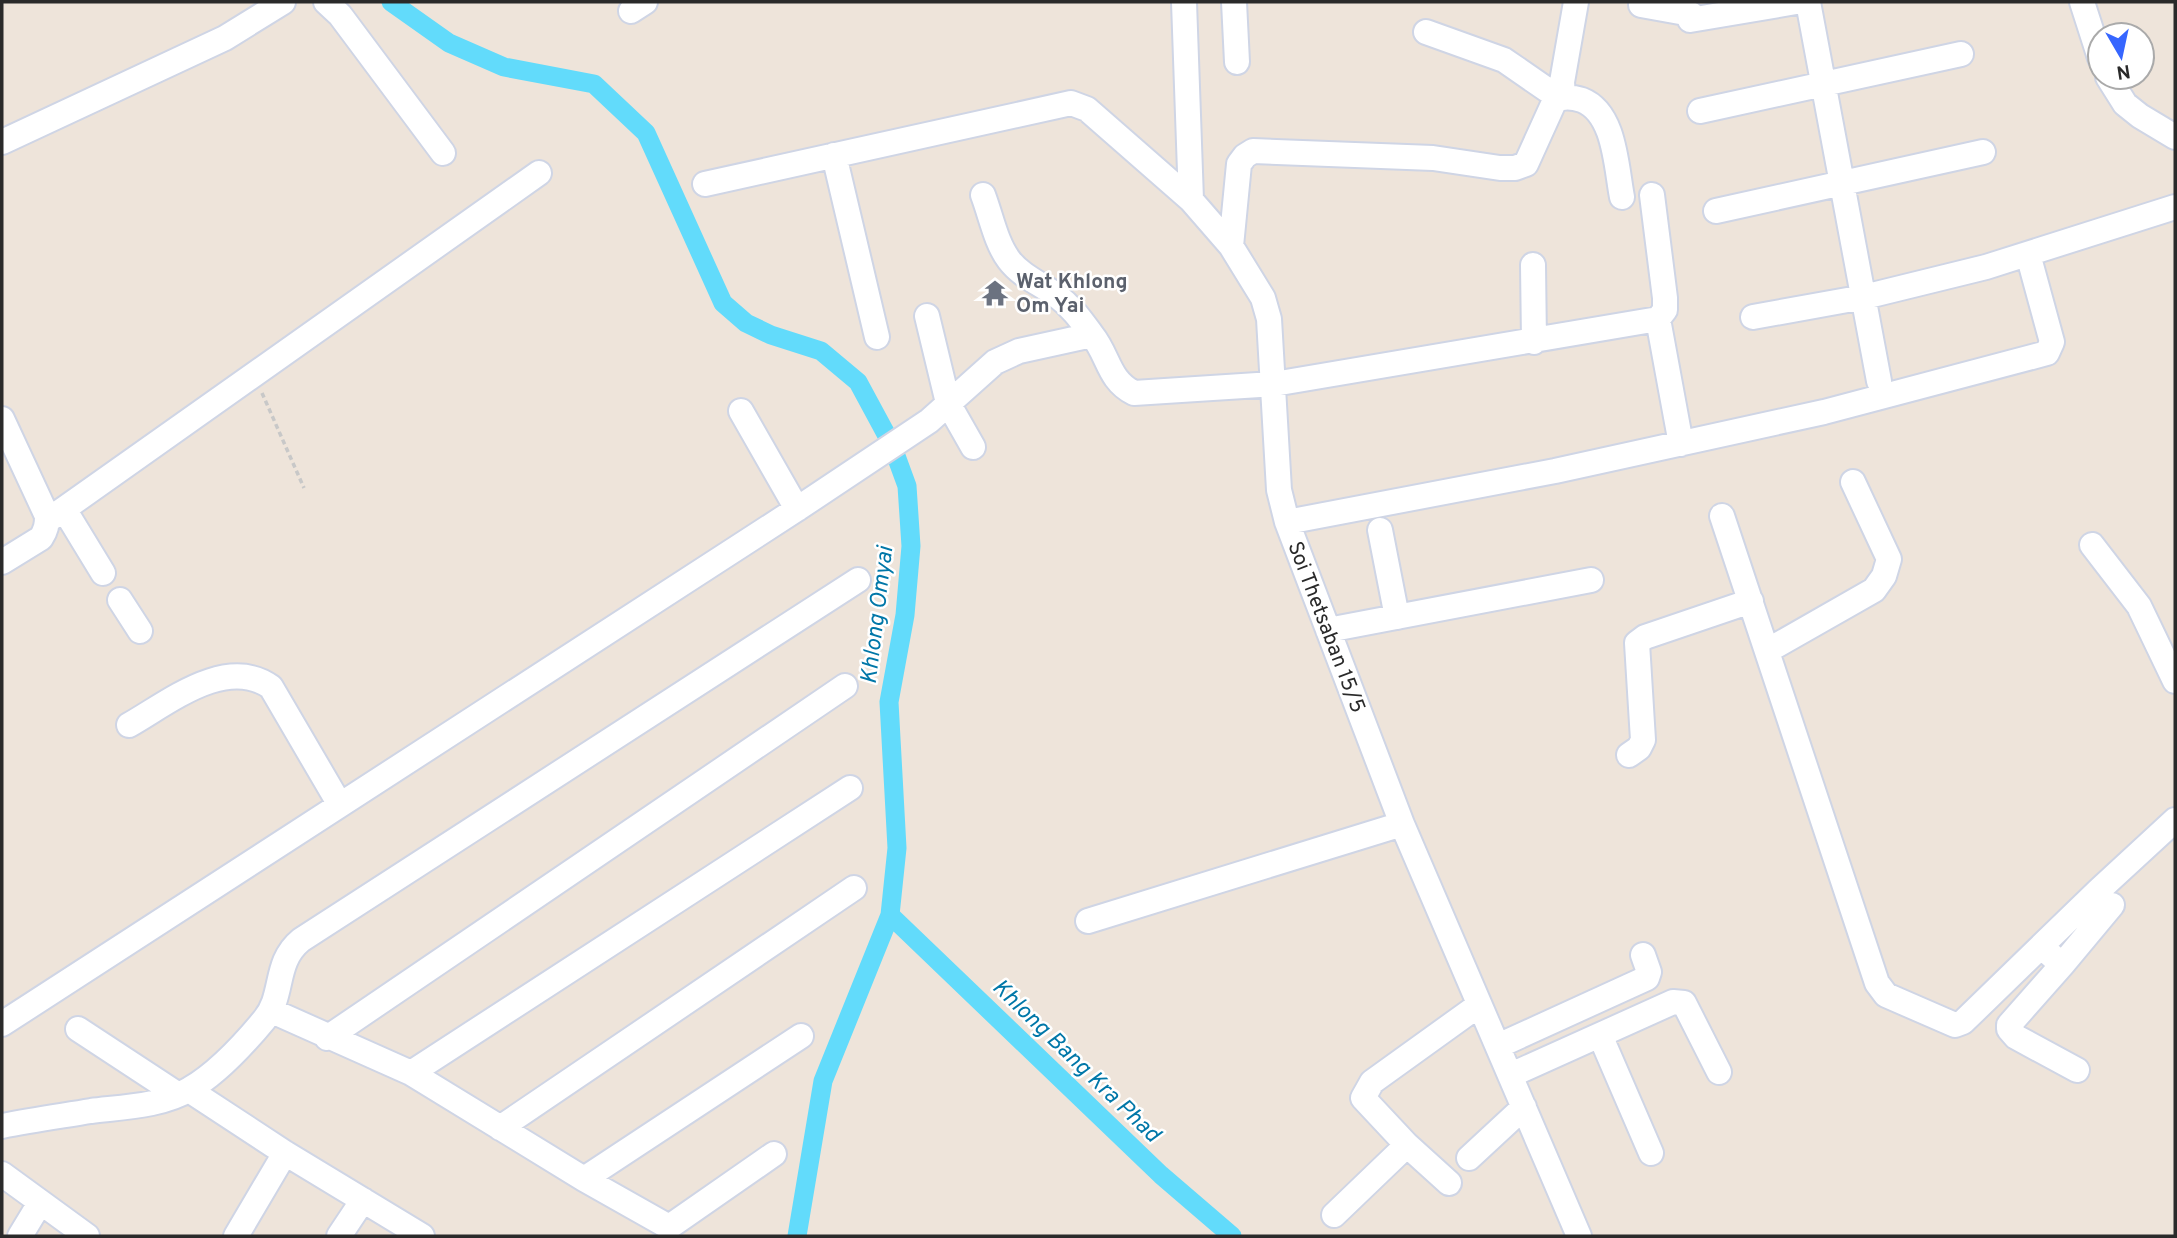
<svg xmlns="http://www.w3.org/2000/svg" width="2177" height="1238" font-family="Overpass,sans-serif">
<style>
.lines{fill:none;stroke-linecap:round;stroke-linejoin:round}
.canal{stroke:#62dbfb;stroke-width:19}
.minor-casing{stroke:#cfd5e5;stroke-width:28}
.path{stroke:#c8c8c8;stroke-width:3.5;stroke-dasharray:5 3.5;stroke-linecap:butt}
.minor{stroke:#fff;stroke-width:24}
.labels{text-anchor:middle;stroke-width:5;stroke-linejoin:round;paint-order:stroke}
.worship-label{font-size:21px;font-weight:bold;fill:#5b616d;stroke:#fff;text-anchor:start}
.street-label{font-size:21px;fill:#2a2a2a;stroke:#fff}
.water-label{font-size:23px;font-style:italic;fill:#0077a8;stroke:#fff}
</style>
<rect width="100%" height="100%" fill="#eee4da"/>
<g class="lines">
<!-- canal -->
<path class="canal" d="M391 2 449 43 504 67 594 84 646 133 723 303 746 323 771 335 821 351 858 382 892 445 907 486 911 546 905 615 889 702 897 848 890 915 823 1081 797 1236
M890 915 1161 1175 1232 1236"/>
<!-- minor casing -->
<g class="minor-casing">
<path id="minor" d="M326 2 340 15 443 153
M1184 2 1191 200
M1234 2 1237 62
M1808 2 1879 381
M2082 2 2100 58
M1641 5 1691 14
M631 11 645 2
M1690 20 1796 2
M1426 32 1504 60 1559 98
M2108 77 2125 104 2140 116 2175 137
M1563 97 1562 82 1576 2
M1700 111 1961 54
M2 142 225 38 283 2
M834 155 877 337
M705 184 1071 103 1087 109 1191 200 1231 246 1263 298 1269 319 1279 490 1287 522 1402 824 1579 1236
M983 195C991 216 996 243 1009 260 1021 276 1041 284 1056 295 1072 307 1081 320 1092 335
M1716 211 1983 152
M1231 246 1239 164 1245 156 1253 151 1433 158 1500 168H1515L1526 164 1555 100C1564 96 1573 97 1582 100 1615 113 1616 166 1622 197
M1533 265 1534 342
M927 316 948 403 973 447
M1753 317 1864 297 1986 267 2175 207
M1658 319 1681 444
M741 411 797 509
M2 419 47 516C47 525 46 530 41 538L2 562
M64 509 103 573
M1722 516 1877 983 1886 995 1955 1025 1963 1022 2098 891 2175 820
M47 521 539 173
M1287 522 1555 471 1824 412 2047 353 2052 342 2028 254
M1380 530 1397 617
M2092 545 2139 606 2175 681
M120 600 140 631
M1328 630 1591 580
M1767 651 1874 590 1884 576 1889 559 1853 482
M129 725C168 703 226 655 271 687L340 805
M1629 755 1639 748 1643 740 1637 643 1645 637 1751 601
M1088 921 1402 824
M2042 947 2062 965 2009 1025V1029L2016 1037 2077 1070
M2062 965 2112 905
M272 1011 411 1073 584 1179 669 1227 774 1154
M2 1024 797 509 929 421 995 362 1019 351 1092 335C1109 356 1108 380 1134 393L1274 384 1658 319 1665 310V298L1652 195
M78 1029 177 1094
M1600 1035 1651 1153
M327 1038 845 686
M1498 1046 1647 978 1649 972 1643 955
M411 1073 850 788
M1511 1075 1673 1002 1684 1003 1719 1072
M189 1090 285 1153 422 1236
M2 1126C32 1120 61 1116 91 1111 123 1107 162 1106 190 1089 216 1074 245 1043 264 1020 285 995 273 963 301 940L858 580
M500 1128 854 888
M1469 1158 1524 1107
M2 1174 87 1236
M584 1179 801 1036
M1449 1183 1407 1145 1363 1098 1372 1082 1479 1005
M1334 1215 1407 1145
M20 1236 40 1203
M236 1236 285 1153
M339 1236 363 1200"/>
</g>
<!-- path -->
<path class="path" d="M262 393 304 488"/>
<!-- minor -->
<use href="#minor" class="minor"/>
</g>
<!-- icons -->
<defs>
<g id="temple-bare" transform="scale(2.1)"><path d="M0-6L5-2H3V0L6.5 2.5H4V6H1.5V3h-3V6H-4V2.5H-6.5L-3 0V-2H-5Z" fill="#6b7280" stroke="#fff" stroke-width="2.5" paint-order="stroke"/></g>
</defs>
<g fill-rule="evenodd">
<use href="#temple-bare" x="995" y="293"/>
</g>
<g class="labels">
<!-- worship labels -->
<g class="worship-label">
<text x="1016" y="288">Wat Khlong<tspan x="1016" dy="24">Om Yai</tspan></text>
</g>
<!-- street labels -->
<g class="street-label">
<text transform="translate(1327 627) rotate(69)" y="7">Soi Thetsaban 15/5</text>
</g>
<!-- water labels -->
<g class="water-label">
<text transform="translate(876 615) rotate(-83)" y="8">Khlong Omyai</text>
<text transform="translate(1077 1060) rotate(44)" y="8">Khlong Bang Kra Phad</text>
</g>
</g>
<!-- border -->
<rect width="2177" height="1238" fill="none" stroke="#2a2a2a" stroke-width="7"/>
<!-- north arrow -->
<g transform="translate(2121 56) rotate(171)"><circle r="33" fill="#ffffff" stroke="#aaaaaa" stroke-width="2"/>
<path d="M0-5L12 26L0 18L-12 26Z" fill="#3666ff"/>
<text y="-10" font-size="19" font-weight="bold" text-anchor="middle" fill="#2a2a2a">N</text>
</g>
</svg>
